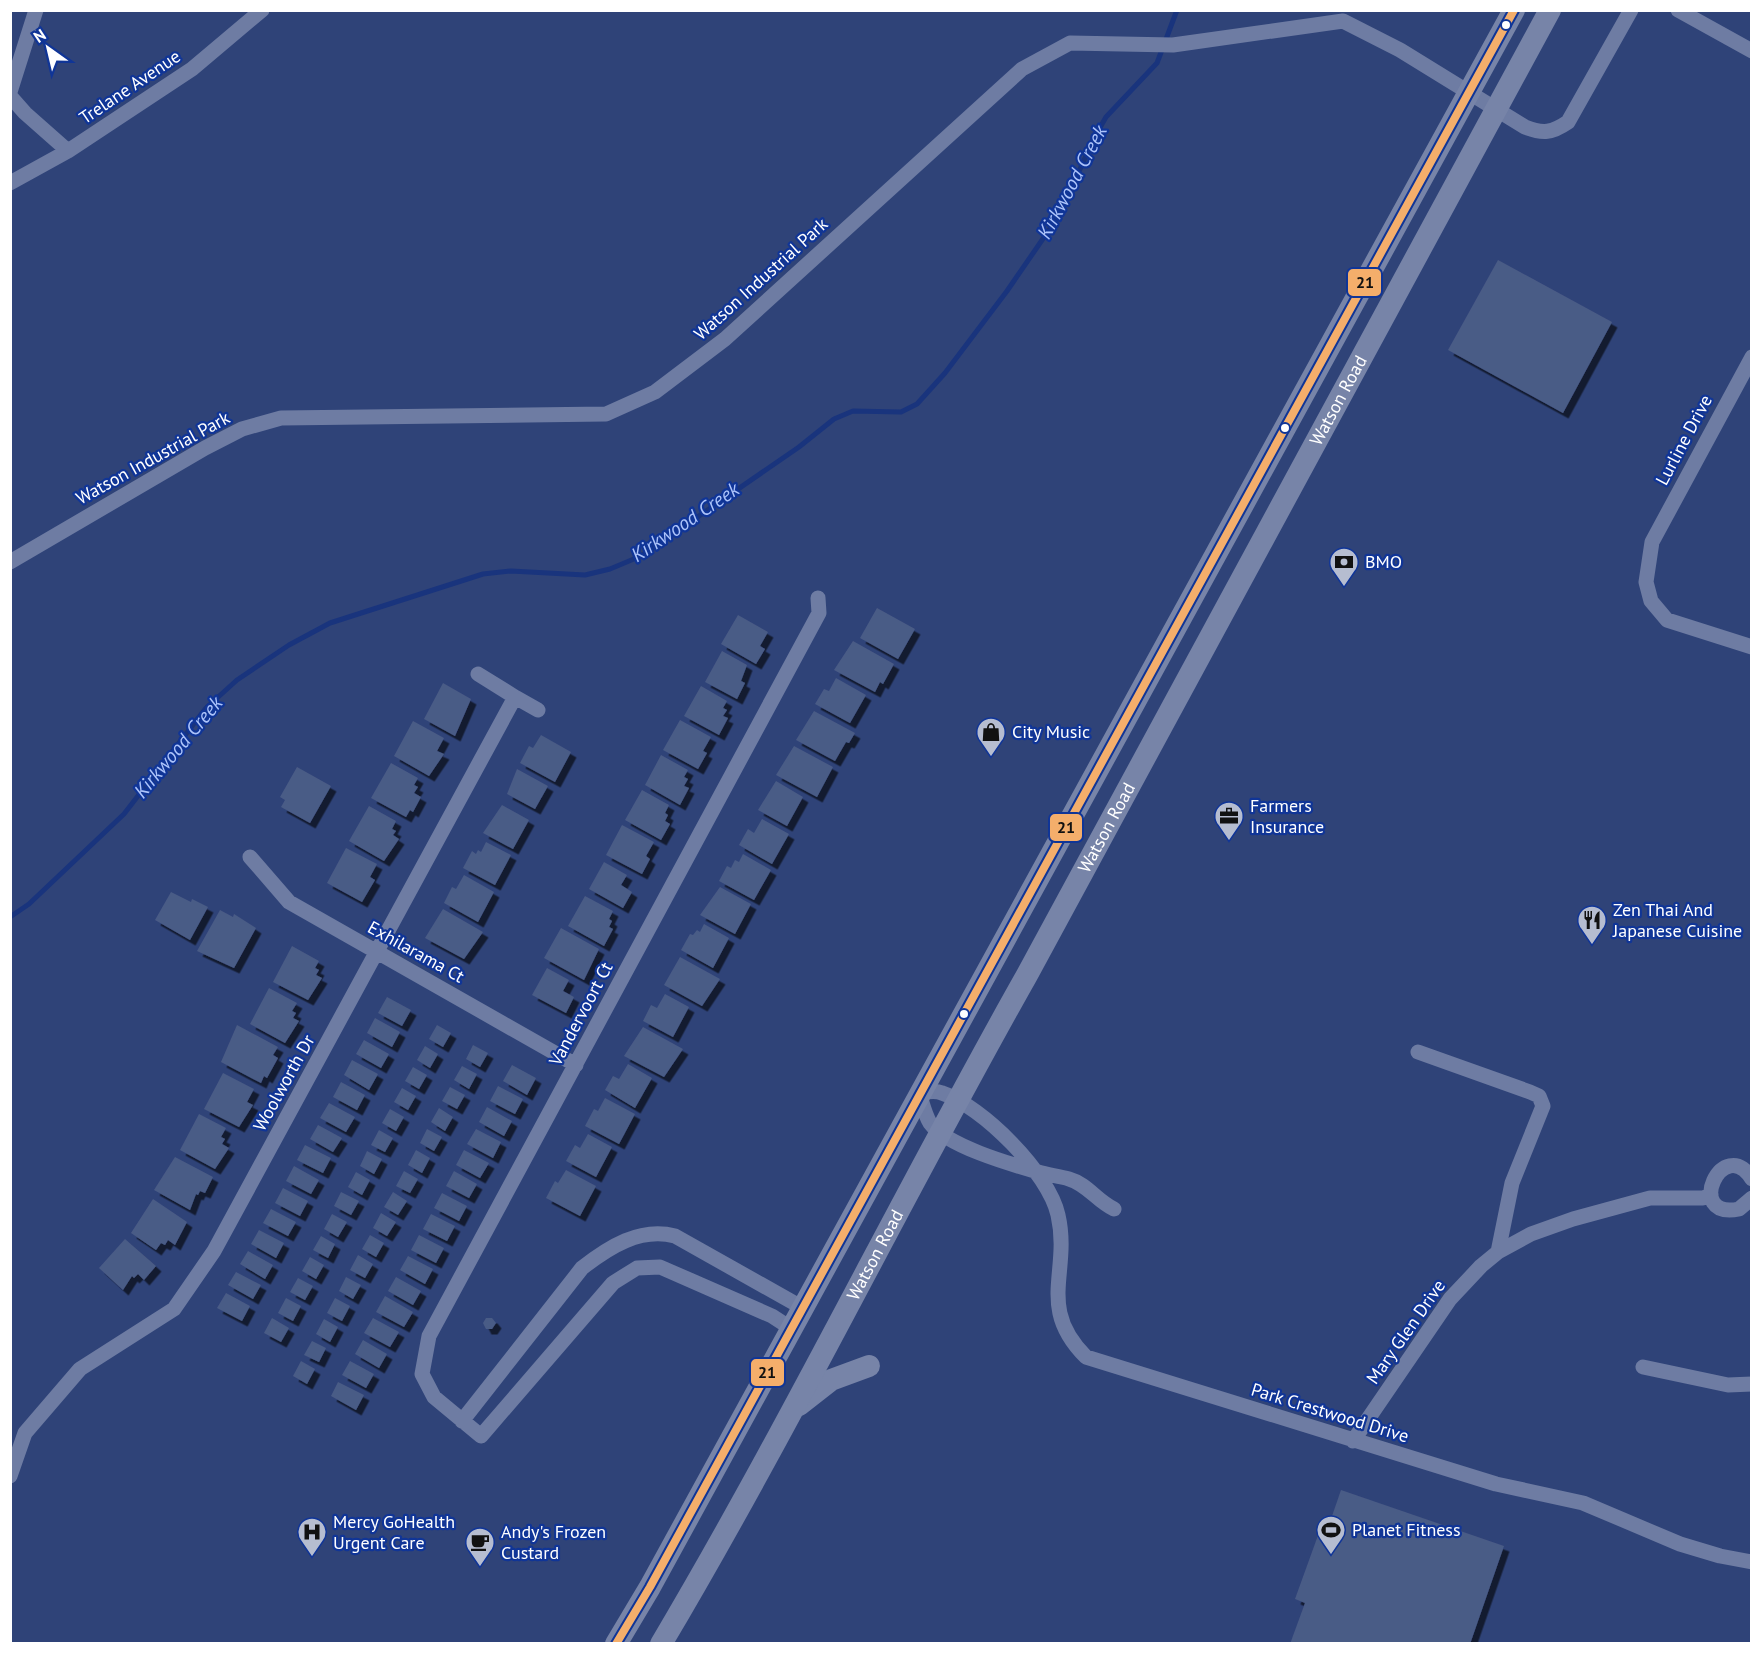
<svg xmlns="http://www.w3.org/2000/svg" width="1762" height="1654" font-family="'PT Sans',sans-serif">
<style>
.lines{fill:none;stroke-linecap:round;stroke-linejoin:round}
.stream{stroke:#19347d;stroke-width:5}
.building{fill:#4a5b86;filter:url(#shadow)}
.street{stroke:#6e7ca3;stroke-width:15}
.primary{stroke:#7784a8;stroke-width:22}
.bus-1-casing{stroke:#103597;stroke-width:12}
.bus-1{stroke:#f4ae6b;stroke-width:8}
.bus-dot{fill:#fff;stroke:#103597;stroke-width:2}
.labels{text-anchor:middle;stroke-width:4.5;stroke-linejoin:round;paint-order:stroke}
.street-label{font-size:18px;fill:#fff;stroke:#103597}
.poi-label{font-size:18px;fill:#fff;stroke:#103597;text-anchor:start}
.water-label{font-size:20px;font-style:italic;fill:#adc4fb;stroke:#103597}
.line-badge{stroke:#103597;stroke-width:2}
.pale-badge-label{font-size:16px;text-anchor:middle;font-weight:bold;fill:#111}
</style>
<defs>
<filter id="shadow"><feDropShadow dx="5.5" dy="5.5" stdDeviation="0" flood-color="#0009"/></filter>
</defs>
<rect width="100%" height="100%" fill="#2f4378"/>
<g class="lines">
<!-- stream -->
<path class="stream" d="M10 917 29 904 124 814 206 708 237 680 289 645 330 623 483 574 511 571 585 575 610 569 641 556 799 447 834 419 853 411 901 412 917 404 945 373 1007 291 1060 214 1093 140 1106 117 1157 63 1177 10"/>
</g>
<!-- building -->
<path class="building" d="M1498 260 1612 322 1563 413 1448 350Z
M877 608 915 629 898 659 860 638Z
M738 615 768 632 760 646 765 649 756 664 721 644Z
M853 641 894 664 883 684 880 682 875 692 834 670Z
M722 651 747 665 741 681 745 683 737 699 705 682Z
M836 678 866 695 850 723 815 704 824 689 829 691Z
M443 683 471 699 455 736 424 719Z
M701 686 727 701 723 708 727 710 723 716 728 718 719 735 684 716Z
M814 711 855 733 849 743 846 742 835 761 796 740Z
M680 720 711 737 703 751 707 753 698 769 663 750Z
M413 721 444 738 437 751 444 754 429 776 394 756Z
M541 735 571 752 555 782 520 763 529 746 533 748Z
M794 746 833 767 817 797 776 775Z
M661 755 688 770 684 777 688 779 684 786 689 788 680 805 645 785Z
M391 763 418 778 414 785 418 787 414 793 421 797 413 812 410 810 406 817 371 798Z
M297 767 331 786 310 823 281 807 285 800 280 797Z
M517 769 548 786 535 809 507 794Z
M776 781 803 797 787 826 758 810Z
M642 790 669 805 665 813 668 815 665 821 670 824 661 840 625 820Z
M502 805 529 820 513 849 483 833Z
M369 806 396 821 392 829 396 831 393 835 399 839 384 861 349 841Z
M762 819 789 834 772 864 739 845 748 829 754 833Z
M622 825 654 842 646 856 650 859 642 874 606 855Z
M486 842 511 855 495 885 463 868 472 851 476 854 478 850 481 852Z
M346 848 377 864 370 877 375 880 362 902 327 883Z
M743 854 771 870 754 900 719 881 727 866 731 868 735 860 739 862Z
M604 862 627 875 621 885 632 892 623 908 589 889Z
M464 875 494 892 478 922 444 903 452 887 456 889Z
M720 887 751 904 735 934 700 915Z
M171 892 191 902 192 899 208 907 190 940 155 920Z
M585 896 613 911 609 919 612 921 609 927 613 929 604 946 568 926Z
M443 909 483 932 464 959 425 938Z
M220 910 233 917 234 914 256 928 234 968 197 951Z
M704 924 729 938 713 968 681 950 690 934 693 935 697 930 700 932Z
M561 928 599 949 584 980 544 958Z
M292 946 319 961 315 968 319 970 316 975 322 978 308 1000 273 982Z
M680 957 720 979 702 1006 664 985Z
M547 968 569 980 563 991 574 997 566 1013 532 995Z
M269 988 297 1003 292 1011 296 1013 293 1018 299 1021 285 1043 250 1024Z
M665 994 689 1007 673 1037 643 1021 651 1005 657 1008Z
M387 997 411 1010 402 1026 378 1013Z
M375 1018 400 1032 392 1047 367 1033Z
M237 1025 278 1047 273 1055 278 1058 267 1078 264 1076 261 1083 221 1062Z
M437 1025 451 1033 443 1047 429 1039Z
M643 1027 683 1049 664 1077 624 1056Z
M364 1040 389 1054 381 1068 356 1054Z
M473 1045 488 1053 480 1067 466 1059Z
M425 1046 438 1054 430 1068 417 1060Z
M352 1060 378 1074 369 1090 344 1075Z
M628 1064 652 1078 635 1108 605 1090 613 1076 619 1079Z
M512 1065 536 1078 527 1095 503 1081Z
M462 1066 477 1074 469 1089 454 1080Z
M413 1067 427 1075 419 1089 405 1081Z
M223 1073 254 1089 247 1102 253 1105 239 1127 204 1109Z
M341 1082 365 1095 357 1110 333 1097Z
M498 1086 523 1099 515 1114 490 1101Z
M450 1087 465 1095 457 1109 442 1101Z
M402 1088 416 1096 408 1110 394 1102Z
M605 1098 635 1114 619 1144 585 1126 594 1109 598 1111Z
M329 1103 355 1117 346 1132 320 1118Z
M487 1107 512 1121 504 1136 479 1122Z
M439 1108 453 1117 445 1131 431 1122Z
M390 1109 404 1117 396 1131 382 1123Z
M199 1114 226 1128 221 1137 225 1139 222 1144 229 1148 215 1169 180 1150Z
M318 1125 342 1138 333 1152 310 1139Z
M427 1129 442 1137 434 1151 420 1143Z
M476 1129 501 1142 493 1158 467 1144Z
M379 1130 393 1138 385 1152 371 1145Z
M588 1134 612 1147 596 1177 566 1161 575 1145 580 1148Z
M305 1145 331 1158 323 1173 297 1160Z
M416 1150 430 1158 422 1173 408 1165Z
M464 1150 489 1163 480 1178 456 1165Z
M367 1151 382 1159 374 1174 360 1166Z
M175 1157 213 1177 205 1193 200 1191 198 1195 196 1194 190 1210 154 1190Z
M294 1166 319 1180 311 1194 286 1181Z
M566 1170 596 1186 580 1216 546 1198 555 1181 558 1183Z
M404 1171 418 1179 410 1193 396 1186Z
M454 1171 477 1184 469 1198 446 1186Z
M356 1172 370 1180 362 1195 348 1187Z
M283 1188 308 1201 300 1216 275 1203Z
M341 1192 359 1201 351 1215 334 1206Z
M393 1192 407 1201 398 1215 384 1207Z
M442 1193 467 1206 459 1221 434 1208Z
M153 1199 187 1222 175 1245 168 1240 165 1245 161 1243 156 1250 131 1233Z
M271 1209 296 1222 288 1236 263 1223Z
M381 1213 396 1222 387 1236 373 1228Z
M332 1214 347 1222 338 1237 324 1229Z
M431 1214 455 1226 447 1241 423 1229Z
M259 1230 284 1243 276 1258 251 1244Z
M370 1235 384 1243 376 1257 362 1249Z
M419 1235 444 1248 436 1263 411 1250Z
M321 1236 335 1244 328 1258 313 1250Z
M125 1239 156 1266 144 1280 138 1274 134 1278 132 1276 123 1290 99 1268Z
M248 1251 273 1265 265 1279 240 1264Z
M358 1255 373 1264 365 1278 350 1270Z
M408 1256 433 1269 425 1284 400 1270Z
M310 1257 324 1265 316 1279 302 1271Z
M236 1272 261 1285 253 1299 228 1285Z
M346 1277 361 1285 353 1299 339 1291Z
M396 1277 421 1291 413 1305 388 1291Z
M298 1278 313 1286 305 1300 290 1292Z
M226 1293 250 1306 242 1321 217 1308Z
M385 1296 413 1312 404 1327 376 1312Z
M286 1298 301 1306 293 1321 278 1313Z
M335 1298 350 1306 342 1321 327 1313Z
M272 1318 289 1328 281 1342 264 1333Z
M373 1318 399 1332 390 1347 364 1333Z
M486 1318H492L496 1323 492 1329H486L483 1323Z
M324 1319 338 1327 330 1342 316 1334Z
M363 1340 387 1354 379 1368 355 1354Z
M312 1341 326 1348 319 1362 304 1355Z
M301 1361 315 1369 307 1384 293 1376Z
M350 1361 374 1374 366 1388 342 1375Z
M338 1382 364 1395 356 1410 331 1396Z
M1341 1490 1504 1546 1470 1644H1290L1305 1603 1295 1599 1325 1516 1331 1519Z"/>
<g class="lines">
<!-- street -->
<path class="street" d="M1678 10 1752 51
M10 92 36 10
M10 96 25 113 68 151
M10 183 68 151 192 69 262 10
M1752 357 1652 542 1646 582 1651 601 1667 620 1752 647
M10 562 205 448 242 429 281 418 606 414 655 392 725 339 1022 69 1070 43 1173 45 1343 21 1400 50 1525 127C1543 134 1552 133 1568 122L1631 10
M515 697 538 710
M250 857 289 902 576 1065
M1418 1052 1530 1092 1539 1096 1543 1106 1512 1183 1498 1252
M1752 1179C1723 1133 1683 1220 1739 1209L1752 1198
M1114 1209C1097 1201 1087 1184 1069 1179 1059 1176 1048 1175 1038 1172 1010 1164 947 1146 930 1123 925 1115 922 1102 919 1093 926 1092 935 1090 942 1093 982 1106 1049 1173 1058 1215 1071 1272 1036 1307 1086 1357L1496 1484 1583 1503 1680 1544 1720 1556 1752 1562
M792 1329 772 1316 660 1267 637 1268 613 1283 481 1436 434 1397 422 1374 429 1336 819 613 818 598
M1643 1367 1728 1385 1752 1384
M462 1421 582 1268C609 1247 640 1227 675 1236L803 1308
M1353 1441 1450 1299 1481 1266 1498 1252 1531 1234 1573 1219 1650 1198H1703L1711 1195
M10 1476 25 1433 80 1369 174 1309 214 1251 515 697 478 674"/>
<!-- primary -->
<g class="primary">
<path d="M799 1405 831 1380 869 1366"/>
<path d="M616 1644 650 1587C938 1062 1227 537 1514 10"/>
<path id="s1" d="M661 1644C791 1425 902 1196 1027 975L1550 10"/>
</g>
<!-- bus-1 casing -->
<g class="bus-1-casing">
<path id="bus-1" d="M616 1644 650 1587 1514 10"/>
</g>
<!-- bus-1 -->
<use href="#bus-1" class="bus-1"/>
</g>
<!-- icons -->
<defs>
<g id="bank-pin" transform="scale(1.5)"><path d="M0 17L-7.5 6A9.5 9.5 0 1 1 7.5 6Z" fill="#b6bdd0" stroke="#103597"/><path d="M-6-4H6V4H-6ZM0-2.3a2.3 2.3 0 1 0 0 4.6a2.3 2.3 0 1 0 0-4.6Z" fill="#111"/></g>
<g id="shop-pin" transform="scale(1.5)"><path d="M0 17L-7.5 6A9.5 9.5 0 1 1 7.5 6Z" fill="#b6bdd0" stroke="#103597"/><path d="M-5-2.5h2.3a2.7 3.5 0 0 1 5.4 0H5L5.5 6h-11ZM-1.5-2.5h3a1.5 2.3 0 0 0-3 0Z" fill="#111"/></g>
<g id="office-pin" transform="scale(1.5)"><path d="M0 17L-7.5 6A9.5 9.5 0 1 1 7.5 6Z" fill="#b6bdd0" stroke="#103597"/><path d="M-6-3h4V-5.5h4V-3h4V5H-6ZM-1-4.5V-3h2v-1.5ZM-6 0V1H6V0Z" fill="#111"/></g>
<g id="restaurant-pin" transform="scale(1.5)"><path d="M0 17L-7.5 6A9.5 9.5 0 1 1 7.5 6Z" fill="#b6bdd0" stroke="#103597"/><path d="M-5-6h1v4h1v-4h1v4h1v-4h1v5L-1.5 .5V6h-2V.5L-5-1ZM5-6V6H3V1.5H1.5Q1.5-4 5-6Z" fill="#111"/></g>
<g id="stadium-pin" transform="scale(1.5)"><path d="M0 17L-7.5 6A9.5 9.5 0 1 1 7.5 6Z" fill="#b6bdd0" stroke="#103597"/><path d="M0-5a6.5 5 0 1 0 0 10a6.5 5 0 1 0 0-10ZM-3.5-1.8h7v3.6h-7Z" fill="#111"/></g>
<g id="hospital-pin" transform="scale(1.5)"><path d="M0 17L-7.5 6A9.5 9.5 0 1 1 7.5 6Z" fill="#b6bdd0" stroke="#103597"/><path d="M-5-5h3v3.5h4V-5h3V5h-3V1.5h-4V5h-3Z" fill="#111"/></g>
<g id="cafe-pin" transform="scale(1.5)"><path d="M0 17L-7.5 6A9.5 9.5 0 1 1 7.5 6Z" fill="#b6bdd0" stroke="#103597"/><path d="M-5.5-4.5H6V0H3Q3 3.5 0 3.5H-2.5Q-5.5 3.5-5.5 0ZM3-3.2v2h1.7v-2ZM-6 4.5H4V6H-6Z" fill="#111"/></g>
</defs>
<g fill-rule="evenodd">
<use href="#bank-pin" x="1344" y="562"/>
<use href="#shop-pin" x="991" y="732"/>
<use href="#office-pin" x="1229" y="816"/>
<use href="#restaurant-pin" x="1592" y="920"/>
<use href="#stadium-pin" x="1331" y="1530"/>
<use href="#hospital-pin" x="312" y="1532"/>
<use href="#cafe-pin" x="480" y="1542"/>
</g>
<!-- markers -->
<g class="bus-dot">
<circle cx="1506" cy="25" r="5"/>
<circle cx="1285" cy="428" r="5"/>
<circle cx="964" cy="1014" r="5"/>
</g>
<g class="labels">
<!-- street labels -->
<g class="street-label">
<text transform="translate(130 87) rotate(-34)" y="6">Trelane Avenue</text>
<text transform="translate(761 279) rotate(-42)" y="6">Watson Industrial Park</text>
<text dy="6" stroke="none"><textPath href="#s1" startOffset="1416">Watson Road</textPath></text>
<text transform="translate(1684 440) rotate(-62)" y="6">Lurline Drive</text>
<text transform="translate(153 458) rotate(-29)" y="6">Watson Industrial Park</text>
<text dy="6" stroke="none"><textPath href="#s1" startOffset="930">Watson Road</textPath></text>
<text transform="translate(416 952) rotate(29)" y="6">Exhilarama Ct</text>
<text transform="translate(581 1014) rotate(-62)" y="6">Vandervoort Ct</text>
<text transform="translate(284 1083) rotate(-61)" y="6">Woolworth Dr</text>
<text dy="6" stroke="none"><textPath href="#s1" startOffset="444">Watson Road</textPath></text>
<text transform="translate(1406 1332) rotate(-55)" y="6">Mary Glen Drive</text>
<text transform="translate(1330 1413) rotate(17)" y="6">Park Crestwood Drive</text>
</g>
<!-- poi labels -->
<g class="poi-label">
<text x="1365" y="568">BMO</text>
<text x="1012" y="738">City Music</text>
<text x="1250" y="812">Farmers<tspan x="1250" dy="21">Insurance</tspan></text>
<text x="1613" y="916">Zen Thai And<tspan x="1613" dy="21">Japanese Cuisine</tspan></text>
<text x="333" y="1528">Mercy GoHealth<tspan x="333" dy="21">Urgent Care</tspan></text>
<text x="1352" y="1536">Planet Fitness</text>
<text x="501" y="1538">Andy's Frozen<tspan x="501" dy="21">Custard</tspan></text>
</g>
<!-- water labels -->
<g class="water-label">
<text transform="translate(1072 182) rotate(-62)" y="7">Kirkwood Creek</text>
<text transform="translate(685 522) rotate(-34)" y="7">Kirkwood Creek</text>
<text transform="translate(178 747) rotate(-50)" y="7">Kirkwood Creek</text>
</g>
</g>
<g class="line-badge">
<rect x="1347" y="268" width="35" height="29" rx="6" fill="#f4ae6b"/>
<rect x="1049" y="813" width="34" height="29" rx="6" fill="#f4ae6b"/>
<rect x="750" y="1358" width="35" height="29" rx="6" fill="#f4ae6b"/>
</g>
<g class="pale-badge-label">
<text x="1365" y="288">21</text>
<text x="1066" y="833">21</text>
<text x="767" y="1378">21</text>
</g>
<!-- border -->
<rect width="1762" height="1654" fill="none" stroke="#ffffff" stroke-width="24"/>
<!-- north arrow -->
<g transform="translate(48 48) rotate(326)" stroke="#103597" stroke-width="4.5" paint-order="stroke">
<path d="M0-4.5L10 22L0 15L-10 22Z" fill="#ffffff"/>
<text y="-9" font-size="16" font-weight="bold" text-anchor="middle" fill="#ffffff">N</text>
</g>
</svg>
